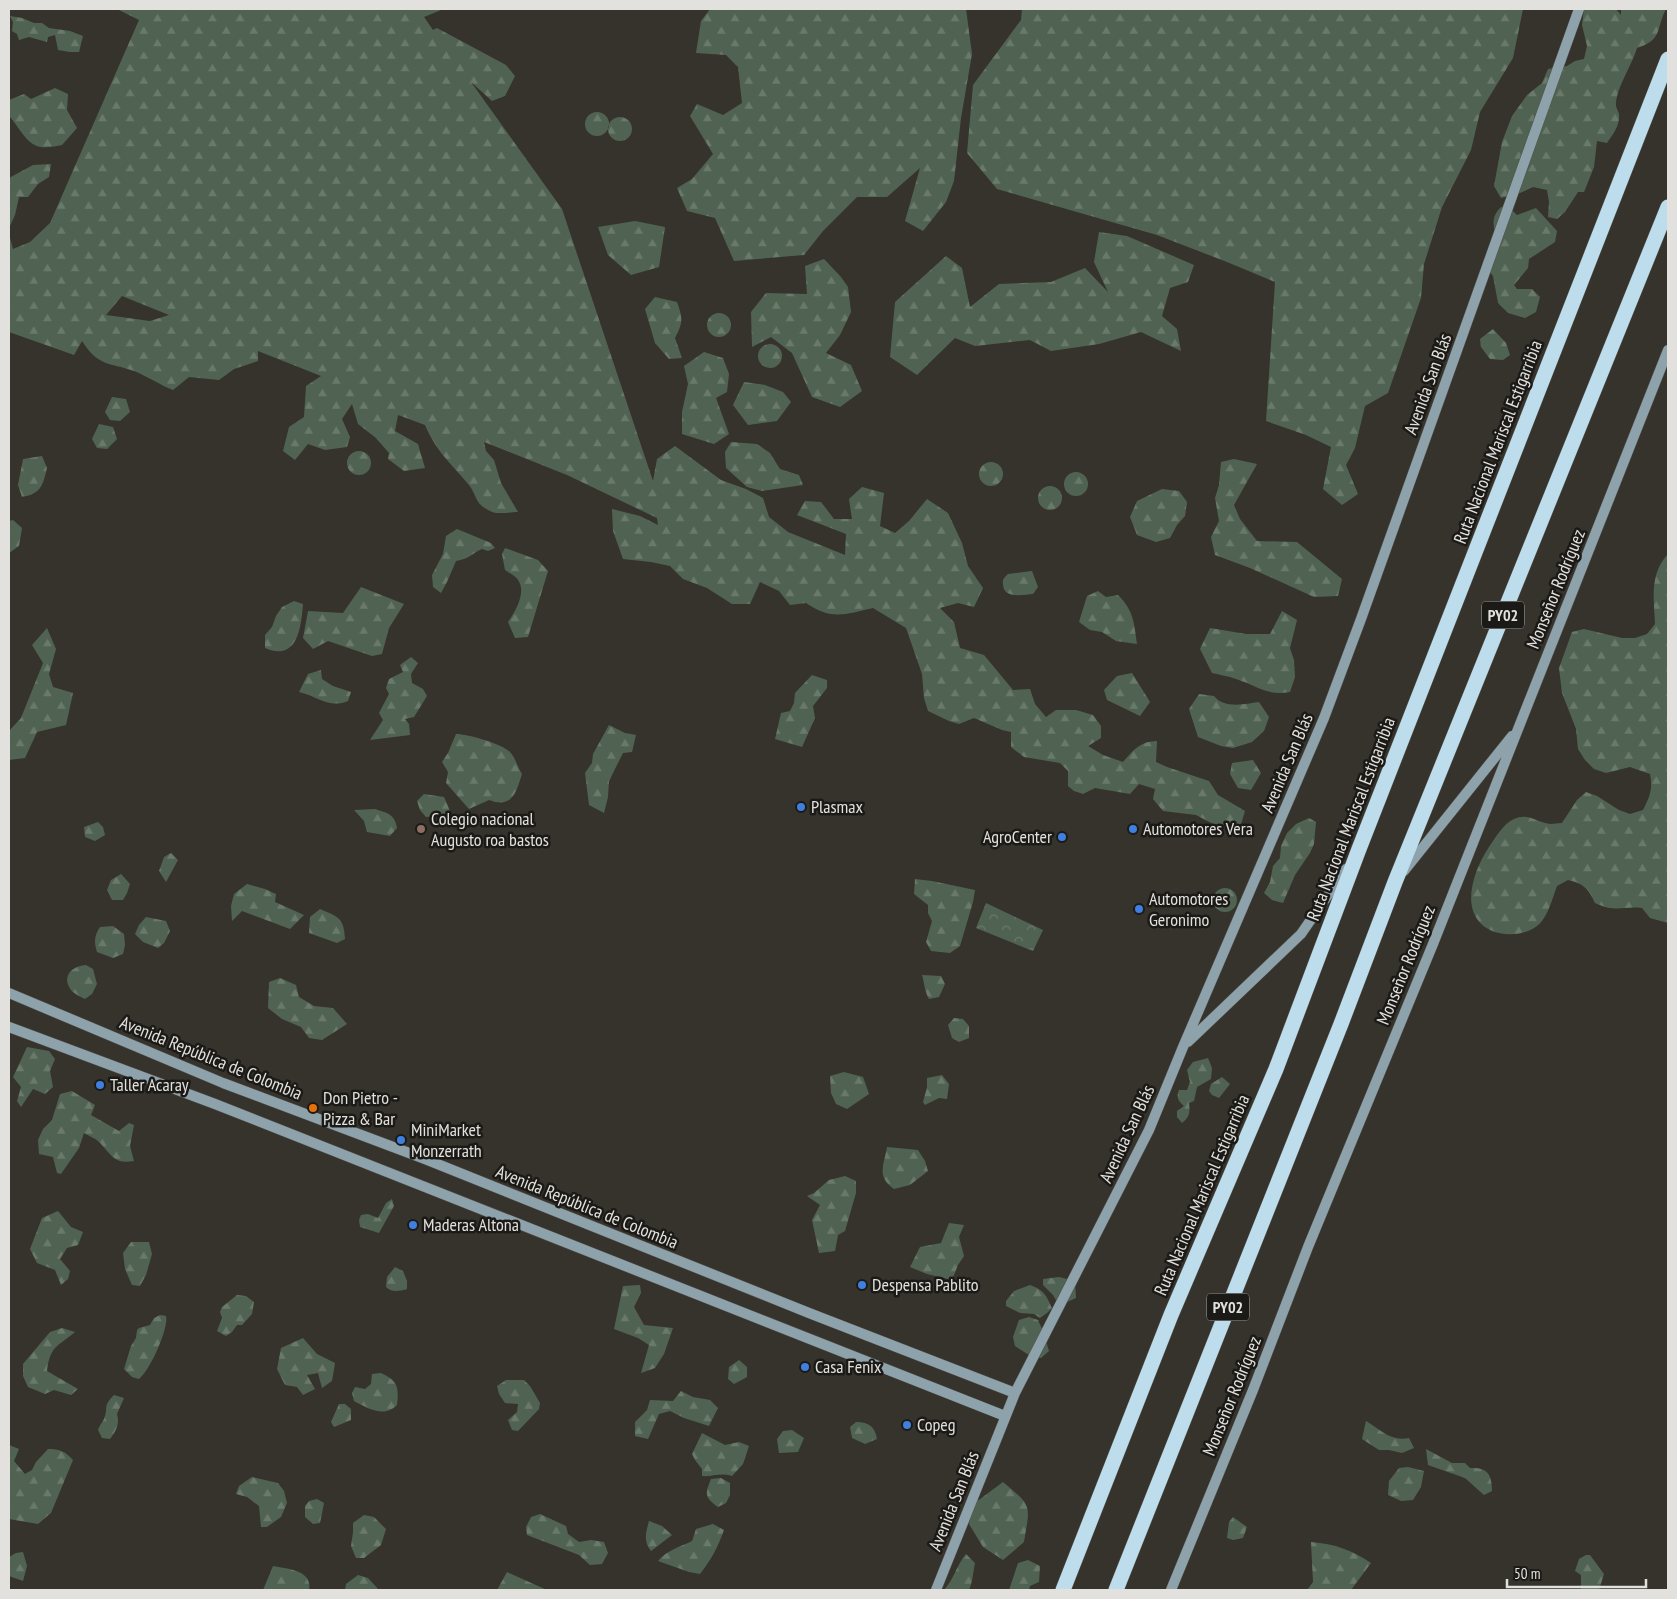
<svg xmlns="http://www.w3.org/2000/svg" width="1677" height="1599" font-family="'PT Sans Narrow',sans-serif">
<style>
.forest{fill:url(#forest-firs);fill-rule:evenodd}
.park{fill:url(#park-crowns)}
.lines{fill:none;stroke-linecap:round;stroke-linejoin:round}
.secondary-casing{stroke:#514f48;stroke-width:11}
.highway-casing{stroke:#514f48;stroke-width:16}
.secondary{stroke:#8ea2ac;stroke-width:10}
.highway{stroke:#bdddec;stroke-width:15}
.shop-dot{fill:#3f7fe0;stroke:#1b1a17;stroke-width:2}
.education-dot{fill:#8d6e63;stroke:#1b1a17;stroke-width:2}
.food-dot{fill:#e8710a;stroke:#1b1a17;stroke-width:2}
.labels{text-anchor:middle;stroke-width:5;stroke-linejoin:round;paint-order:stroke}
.shield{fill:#1b1a17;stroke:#a6a5a2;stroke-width:1}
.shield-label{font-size:16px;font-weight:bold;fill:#e2e1dd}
.street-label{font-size:18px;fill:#e2e1dd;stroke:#1b1a17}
.poi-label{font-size:18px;fill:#e2e1dd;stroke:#1b1a17;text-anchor:start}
</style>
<defs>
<pattern id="forest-firs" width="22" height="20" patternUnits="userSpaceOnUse" patternTransform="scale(1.25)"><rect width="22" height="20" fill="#506352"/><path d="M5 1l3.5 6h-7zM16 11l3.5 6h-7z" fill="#69796a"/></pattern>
<pattern id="park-crowns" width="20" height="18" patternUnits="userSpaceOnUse" patternTransform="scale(1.25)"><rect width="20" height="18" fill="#506352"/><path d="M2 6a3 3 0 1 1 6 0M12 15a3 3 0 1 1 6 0" fill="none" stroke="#69796a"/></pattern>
</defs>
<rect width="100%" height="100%" fill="#35332c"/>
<!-- forest -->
<path class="forest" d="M117 9H441V10L424 17 433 30 437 28 506 65 515 76 505 96 492 101 471 82 562 209 653 481 657 459 675 446 721 480 746 489 763 498 769 517 788 532 845 555 846 534 797 515 805 501 821 502 834 519H852L849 499 862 487 884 493 880 526 895 533 909 521 927 499 948 513 962 543 968 566 983 588 974 607 958 603 940 608 954 622 960 648 984 655 1013 690 1030 689 1035 704 1046 717 1056 710H1076L1093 715 1101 726V738L1088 746 1103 755 1123 762C1133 750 1141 741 1157 741L1156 762 1167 767 1209 781 1218 795 1245 811 1239 831 1215 825 1196 815 1163 811 1153 799 1155 789 1139 784 1130 794 1095 788 1083 794 1074 791 1068 786V771L1060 763 1024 757 1011 747V732L1002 730 974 718 959 724 949 721 928 711 924 698 922 674 906 628 873 608C845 614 833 621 806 603L790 605 779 591 760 582 750 604H732L707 588 683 579 670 566 651 562 623 559 613 531 612 509 640 516 658 525 657 518 567 475 484 442 486 451 494 460 501 483 518 512C510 512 497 515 490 511 474 503 478 497 469 485 451 463 437 453 425 425L398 415 395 431 418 444 425 468 404 471 388 459 389 453 376 438 358 424 352 404 342 419 350 437 347 447 325 450 308 444 295 460 283 451 289 427 304 417 306 386 321 376 258 351V361L234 369 219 380 189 377 173 390C160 385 147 376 134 371 108 362 99 367 82 341L74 355 9 332V234L13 249 30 242 50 223 139 20ZM122 296 169 315 150 321 106 315Z
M710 9H966L972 54 961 118 954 181 946 202 923 231 905 221 920 168 887 197H857L823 231 804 255 734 261 715 218 687 211 677 188 692 179 713 154 690 116 697 104 723 115 742 103 738 67 726 55 696 53 701 21Z
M1022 9H1523L1513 58 1480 112 1471 150 1442 207 1424 264 1421 298 1388 393 1365 406 1355 448 1346 465 1358 494 1342 505 1323 489 1331 447 1306 435 1266 421 1275 282 1227 262 1157 235 997 189 967 153 973 85 1021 20Z
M1584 9H1616L1621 15V9H1666C1656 28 1663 40 1637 48 1632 65 1617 87 1616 103 1615 107 1618 110 1619 114 1620 126 1613 134 1607 143L1597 141 1594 167 1584 192H1578L1565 212 1557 219 1548 217 1549 202 1547 190 1533 187 1520 193 1501 198 1494 186 1502 142 1512 116 1527 95 1542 83 1548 69 1567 66 1575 61 1584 59 1587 46 1582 25Z
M10 16 22 18 34 23H42L49 28 70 31 83 36 79 52H70L58 50 55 35 48 37 47 42 29 37 19 40 17 34 12 31 13 22Z
M55 88 68 94 67 110 77 128 62 145C56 146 48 148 41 147 26 145 19 126 9 116V100L24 94 31 99Z
M585 124a12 12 0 1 1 24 0a12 12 0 1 1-24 0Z
M608 129a12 12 0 1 1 24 0a12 12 0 1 1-24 0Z
M51 164 49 177 38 184 28 197H19L15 215 9 228V178L33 165Z
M1501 207 1512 210 1517 215 1536 208 1557 231 1555 242 1529 259 1528 268 1514 285 1517 289H1532L1540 297 1536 312 1525 318 1508 313 1498 303 1493 276 1484 265 1486 255 1499 243C1494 230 1489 219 1501 207Z
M635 221 665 227 659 267 631 275 608 255 598 227Z
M1099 232 1127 236 1194 265 1188 282 1170 288 1162 316 1177 329 1181 351 1141 332 1099 344 1051 351 1030 340 975 346 955 338 917 375 890 357 895 302 946 256 962 268 970 307 999 284 1051 282 1085 268 1108 292 1094 262Z
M824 259 841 277 848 287 851 312 840 335 826 353 851 365 862 391 840 407 812 397 792 353 771 337 752 347 751 312 766 293 807 294 805 266Z
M655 297 677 302C683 318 683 323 675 338L682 358 669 359 655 343 645 309Z
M707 325a12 12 0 1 1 24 0a12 12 0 1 1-24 0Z
M1493 329 1506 343 1510 355 1503 360 1490 359 1481 347 1480 339Z
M758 356a12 12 0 1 1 24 0a12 12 0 1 1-24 0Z
M704 352 723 358 729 374 727 392 716 398 729 434 714 444 682 434V412L688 384 684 366Z
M744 382 765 385 783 392 791 402 777 421 748 425 733 405Z
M112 397 126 399 130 412 120 421 110 420 105 412Z
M99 424 113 427 117 439 107 449 97 448 92 439Z
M731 442 757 444 770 453 780 469 799 475 803 485 762 491 747 487 726 468 725 452Z
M347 463a12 12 0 1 1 24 0a12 12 0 1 1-24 0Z
M42 456 47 468C43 485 41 494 22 497L18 485 23 459Z
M1234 459 1257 464 1234 505 1240 519 1257 541 1297 542 1342 579 1338 596 1314 597 1250 568 1215 555 1211 537 1219 521 1215 498 1219 485 1221 462Z
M979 474a12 12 0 1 1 24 0a12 12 0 1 1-24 0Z
M1064 484a12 12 0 1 1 24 0a12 12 0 1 1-24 0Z
M1038 498a12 12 0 1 1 24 0a12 12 0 1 1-24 0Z
M1162 489 1179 491 1187 502 1185 516 1177 525 1170 538 1156 542 1137 535 1130 517 1137 501Z
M13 520 22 528 19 546 9 553V521Z
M457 529 491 543 495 548 488 551 482 549C471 554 469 559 456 561L447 582 441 593 433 587 432 575 443 554 446 536Z
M505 548 538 560 548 571 528 637 515 638 508 622C515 612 527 592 518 580 516 576 509 573 505 570L502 554Z
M1668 554V923L1650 918 1642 908C1622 906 1616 913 1595 903 1588 888 1584 884 1568 880L1557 886C1553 897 1549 912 1542 921 1528 939 1490 939 1477 919 1463 898 1477 865 1489 847 1495 838 1504 823 1514 819 1529 812 1537 823 1551 824 1554 824 1558 823 1562 823L1577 800 1586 792 1597 796 1619 810 1630 814 1643 810C1650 797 1653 788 1650 774L1630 767 1606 773 1594 769 1585 760 1578 749 1576 729 1562 693 1559 668 1572 632 1584 629 1622 638H1635L1647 634 1655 624C1654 599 1649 574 1668 554Z
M1032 571 1038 587 1033 594C1023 595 1003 599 1003 584 1002 579 1005 577 1008 574Z
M361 587 404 604 389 628 382 654 372 656 328 641 313 649 303 638 308 611 343 613Z
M1098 591 1106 597 1118 595C1134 611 1134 623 1137 644L1116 641 1102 632 1090 630 1079 622 1087 596Z
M294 601 303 604C301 627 298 662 265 648V635L272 627 276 616 282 607Z
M1282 611 1297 620 1290 648 1294 660 1295 677 1290 692C1266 696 1258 686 1236 679 1228 676 1220 675 1212 673L1200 649 1210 628 1246 634H1270Z
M47 628 56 649 49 674 53 687 73 693 66 725 37 732 25 758 9 760V731L21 718 43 663 32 645Z
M411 657 418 663 411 674 412 683 423 689 427 696 414 717 405 719 409 724 410 735 370 740 383 720 379 713 389 694 386 688 389 679 403 672 400 665Z
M321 670 322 679 333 686 351 692 348 701C329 709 317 696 299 692L308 674Z
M1132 673 1150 702 1140 716 1107 700 1104 690 1117 676Z
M812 675 827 680V688L813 706 815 718 802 747 775 739 781 713 790 711 794 703 795 693Z
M1199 694 1214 696C1224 709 1245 704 1259 702L1269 717 1264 731 1252 742 1233 748 1221 746 1198 737 1189 709Z
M609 725 625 733 636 735 632 752 623 753 609 781 608 797 604 813 589 805 585 773 592 763 593 754Z
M456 734C468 734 502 744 510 752 515 757 518 768 522 774 516 792 513 809 489 800L469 809 446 783 448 772 442 762 448 753Z
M1253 760 1261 773 1251 790 1238 788 1230 774 1232 763Z
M424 794 444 797 450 811 440 816 426 817 420 810 417 801Z
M375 809C387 813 395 814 397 828L390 836 367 832 364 821 354 810Z
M1309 818 1316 822 1314 844 1310 853 1295 875 1283 903 1272 900 1264 893 1270 882 1273 866 1280 858 1281 846 1287 833 1296 824Z
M98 822 103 827 105 835 95 841 85 837 84 827Z
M171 853 178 860 166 882 159 871 164 857Z
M121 874 130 884 127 893 123 900H112L107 890 111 880Z
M915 879 932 881 975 890 973 902 960 946 950 953 931 951 926 942 932 921 928 913V905L914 894Z
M247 884 265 889 276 894 275 902 304 915 290 929 242 911 232 921 231 906 234 894Z
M1213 900a12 12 0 1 1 24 0a12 12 0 1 1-24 0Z
M320 909C338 917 344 917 345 939L337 943 309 933 310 917Z
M146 917 166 921 170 931 164 943 158 948 143 942 135 934 139 925Z
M113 926 124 934 125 945 123 954 113 958 97 952C94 942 94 936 100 927Z
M86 965 93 969 97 984 92 994 85 999C81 997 74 994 71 990 61 976 72 966 86 965Z
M922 975 941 976 945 984 939 997 929 999C924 990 925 985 922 975Z
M280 978 296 985 299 997 314 1006 333 1008 347 1024 322 1040 309 1038 301 1027 282 1019 268 1008 269 982Z
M954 1018 963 1019 969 1026V1038L959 1042 952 1038 948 1025Z
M27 1047 49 1051 55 1059 50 1071 53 1087 45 1094 33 1089 21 1107 17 1101 21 1087 13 1077Z
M1208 1058 1212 1068 1211 1079 1197 1087 1194 1101 1189 1103C1190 1112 1190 1117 1182 1123L1177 1117V1111L1184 1106C1178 1101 1176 1097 1179 1090H1187L1190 1082 1187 1070 1193 1062Z
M844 1072 863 1077 869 1094 847 1109 836 1104 831 1093 830 1076Z
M942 1075 949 1084 947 1099 939 1098 925 1105 923 1102 927 1087V1078Z
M1222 1077 1230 1084 1219 1098 1212 1095 1209 1091 1211 1084Z
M72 1091 95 1105 91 1115 119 1131 129 1123 134 1125 130 1146 134 1161C115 1164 113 1157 101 1144 97 1139 89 1136 84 1133L79 1148 61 1174 57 1173 53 1157 39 1154 38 1140 43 1129 52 1120 60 1094Z
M887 1147 918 1150 925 1161 928 1171 910 1185 894 1189C876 1176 884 1166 887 1147Z
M845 1176 856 1181V1193L845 1231 838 1235 835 1251 819 1253 812 1220 820 1205 807 1196 814 1193 829 1180Z
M392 1199 394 1206 379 1233 360 1227 359 1220 361 1215 368 1214 378 1218 386 1203Z
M58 1211 71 1227 83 1232 78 1245 67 1248 60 1259 70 1271 68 1279 61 1285 55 1270 37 1263 30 1249 42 1218Z
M949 1223 964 1225 959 1237 964 1256 958 1265 952 1280 927 1274 910 1267 920 1247 941 1243Z
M131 1242H149L152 1254 146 1275 140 1286 132 1285 125 1269 123 1253Z
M395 1267 403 1271 407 1281V1289C399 1291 393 1293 386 1287L387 1277Z
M1059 1277 1075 1281 1076 1298 1067 1302H1057L1053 1295 1043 1285V1279Z
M640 1285 641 1293 634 1307 644 1325 673 1328 664 1354 655 1368 641 1373 649 1345 638 1338 614 1329 623 1286Z
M1030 1285C1044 1290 1046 1295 1052 1308L1047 1313 1040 1318 1034 1314 1020 1313 1006 1306V1301L1014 1291Z
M237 1295 246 1296 254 1302 252 1314 242 1325H237L232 1332 226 1336 217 1331 222 1318 220 1312 222 1307Z
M160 1315 166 1316C169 1329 149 1372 139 1379L132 1377 124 1369 131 1346 136 1338 137 1330 139 1328 150 1325 154 1318Z
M1029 1317 1038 1320 1043 1331 1049 1351 1041 1358 1032 1357 1015 1346 1013 1337 1019 1320Z
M62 1328 75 1332C57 1347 50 1346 47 1371L78 1389 71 1395 54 1390 45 1394 28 1387 23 1376V1364L50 1332Z
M303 1338 317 1354 335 1363 332 1381 322 1388 318 1373 307 1375 315 1389 303 1395 297 1387 285 1385 277 1369 281 1348Z
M739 1360 747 1367V1377L734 1384 728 1379 729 1367Z
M381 1373C398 1381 399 1387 397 1405 384 1418 369 1409 354 1401L352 1393 355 1387 365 1389 371 1384 372 1374Z
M506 1380H524L530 1386 540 1403 539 1409 518 1431 512 1430 508 1420 517 1412 518 1404 505 1403 499 1394 497 1386Z
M681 1391 693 1397 710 1400 718 1408 709 1426 684 1418 670 1411 659 1414 648 1439 635 1436V1422L647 1410 650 1400 673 1401Z
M114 1395 124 1398 117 1414C120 1424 116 1431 110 1439L102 1438 98 1430C99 1426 102 1423 104 1419 109 1407 102 1407 114 1395Z
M339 1404H345L351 1409V1420L334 1427 331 1422Z
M1366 1421C1381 1430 1391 1442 1409 1438L1414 1448 1402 1453 1389 1450H1379L1362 1439Z
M856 1422C869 1422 875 1427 877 1439L865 1444 852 1438 850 1427Z
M792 1430 804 1438 798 1452 779 1453 777 1439 783 1431Z
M702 1433 725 1445 739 1442 749 1446 743 1464 732 1476C720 1472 713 1477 702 1476V1469L695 1460 692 1454Z
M9 1445 19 1449 14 1461 25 1474 32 1470 36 1462 48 1449C59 1449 65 1451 73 1460L51 1513 38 1524 9 1519Z
M1426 1449 1452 1463H1465L1470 1468C1487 1467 1492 1474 1492 1491L1484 1495 1465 1478 1428 1465Z
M1408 1467 1424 1471 1421 1487 1413 1500 1401 1501 1388 1495 1389 1481 1399 1468Z
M252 1477 278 1483 284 1491 287 1503 281 1517 267 1527H261L259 1506 247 1497 236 1494 239 1486Z
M721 1478 730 1483V1495L726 1503 718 1507C704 1497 705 1494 711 1479Z
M1003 1482C1033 1507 1030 1505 1024 1542L1003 1560 983 1547 969 1524 972 1505Z
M317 1499 324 1503 320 1523 313 1524 305 1517V1506L309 1501Z
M540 1514 566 1526 568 1534 579 1542 591 1540 604 1542 608 1553 602 1564 590 1565 579 1555 527 1535 526 1527 531 1517Z
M364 1515 374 1517 386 1529 381 1545 364 1558H356L351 1546 353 1532V1523Z
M1233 1517 1247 1527 1243 1538 1233 1540 1227 1538 1229 1522Z
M649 1521 662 1526 672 1535 651 1551C643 1541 646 1532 649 1521Z
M713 1524 724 1530C718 1547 711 1560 700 1574L689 1572 658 1561C667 1550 680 1547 692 1541L696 1529Z
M1311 1542C1335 1544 1352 1550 1371 1563L1351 1590H1307L1313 1582Z
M23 1552 27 1566 23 1581 9 1576V1557L16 1553Z
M966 1554 975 1563C973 1572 973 1581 969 1590H944C954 1579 956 1566 966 1554Z
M1586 1555H1590L1604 1574 1599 1590H1581V1575L1575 1571 1579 1559Z
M1028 1560 1040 1566 1039 1582 1030 1586 1029 1590H1009L1018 1563Z
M273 1566C287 1569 313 1570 309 1590H263Z
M507 1572 547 1590H497Z
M358 1575 368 1578 379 1590H345L346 1584Z"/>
<!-- park -->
<path class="park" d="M986 903 1043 930 1033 951 976 928Z"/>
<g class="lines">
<!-- secondary casing -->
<g class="secondary-casing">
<path id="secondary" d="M1404 871 1512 736
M9 993 223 1083 425 1159 809 1313 1015 1393
M9 1027 215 1104 1005 1416
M1188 1042 1301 934 1346 869
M936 1590 1015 1393 1149 1130 1183 1047 1324 718 1361 619 1579 9
M1171 1590 1253 1390 1308 1247 1433 944 1668 350"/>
</g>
<!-- highway casing -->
<g class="highway-casing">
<path id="highway" d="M1063 1590 1171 1315 1276 1069 1359 849 1668 59
M1116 1590 1341 1024 1395 882 1668 207"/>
</g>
<!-- secondary -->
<use href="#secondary" class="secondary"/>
<!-- highway -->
<use href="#highway" class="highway"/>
</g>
<!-- markers -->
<g class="shop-dot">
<circle cx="801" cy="807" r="5"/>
<circle cx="1133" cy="829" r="5"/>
<circle cx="1062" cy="837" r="5"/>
<circle cx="1139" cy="909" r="5"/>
<circle cx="100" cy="1085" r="5"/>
<circle cx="401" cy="1140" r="5"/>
<circle cx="413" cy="1225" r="5"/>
<circle cx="862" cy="1285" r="5"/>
<circle cx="805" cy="1367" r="5"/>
<circle cx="907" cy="1425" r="5"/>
</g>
<circle class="education-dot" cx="421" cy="829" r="5"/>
<circle class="food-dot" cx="313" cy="1108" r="5"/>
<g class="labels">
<!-- shield labels -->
<g class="shield">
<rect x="1482" y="601.5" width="42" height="27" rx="4"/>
<rect x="1207" y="1293.5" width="42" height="27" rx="4"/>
</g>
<g class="shield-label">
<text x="1503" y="621">PY02</text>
<text x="1228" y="1313">PY02</text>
</g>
<!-- street labels -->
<g class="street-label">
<text transform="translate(1428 384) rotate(-70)" y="6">Avenida San Blás</text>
<text transform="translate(1498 442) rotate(-69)" y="6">Ruta Nacional Mariscal Estigarribia</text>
<text transform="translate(1556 589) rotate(-68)" y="6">Monseñor Rodríguez</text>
<text transform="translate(1287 763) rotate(-67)" y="6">Avenida San Blás</text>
<text transform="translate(1351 819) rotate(-69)" y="6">Ruta Nacional Mariscal Estigarribia</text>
<text transform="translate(1406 965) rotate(-68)" y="6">Monseñor Rodríguez</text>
<text transform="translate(211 1058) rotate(22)" y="6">Avenida República de Colombia</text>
<text transform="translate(1127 1134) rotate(-65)" y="6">Avenida San Blás</text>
<text transform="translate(1202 1195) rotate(-67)" y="6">Ruta Nacional Mariscal Estigarribia</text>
<text transform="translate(587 1207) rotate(22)" y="6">Avenida República de Colombia</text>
<text transform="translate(1232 1396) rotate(-68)" y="6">Monseñor Rodríguez</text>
<text transform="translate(954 1501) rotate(-68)" y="6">Avenida San Blás</text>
</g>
<!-- poi labels -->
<g class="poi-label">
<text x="811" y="813">Plasmax</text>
<text x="431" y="825">Colegio nacional<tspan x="431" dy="21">Augusto roa bastos</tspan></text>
<text x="1143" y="835">Automotores Vera</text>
<text x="1052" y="843" text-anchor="end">AgroCenter</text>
<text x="1149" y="905">Automotores<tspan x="1149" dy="21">Geronimo</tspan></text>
<text x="110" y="1091">Taller Acaray</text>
<text x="323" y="1104">Don Pietro -<tspan x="323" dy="21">Pizza &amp; Bar</tspan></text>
<text x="411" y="1136">MiniMarket<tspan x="411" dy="21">Monzerrath</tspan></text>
<text x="423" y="1231">Maderas Altona</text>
<text x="872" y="1291">Despensa Pablito</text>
<text x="815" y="1373">Casa Fenix</text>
<text x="917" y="1431">Copeg</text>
</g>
</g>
<!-- border -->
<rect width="1677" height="1599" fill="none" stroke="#e2e1dd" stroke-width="20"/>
<!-- scale -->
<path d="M1507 1579v8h139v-8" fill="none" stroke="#e2e1dd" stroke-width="2.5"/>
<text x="1514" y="1579" font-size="15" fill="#e2e1dd" stroke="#1b1a17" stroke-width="4" paint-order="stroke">50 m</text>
</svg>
